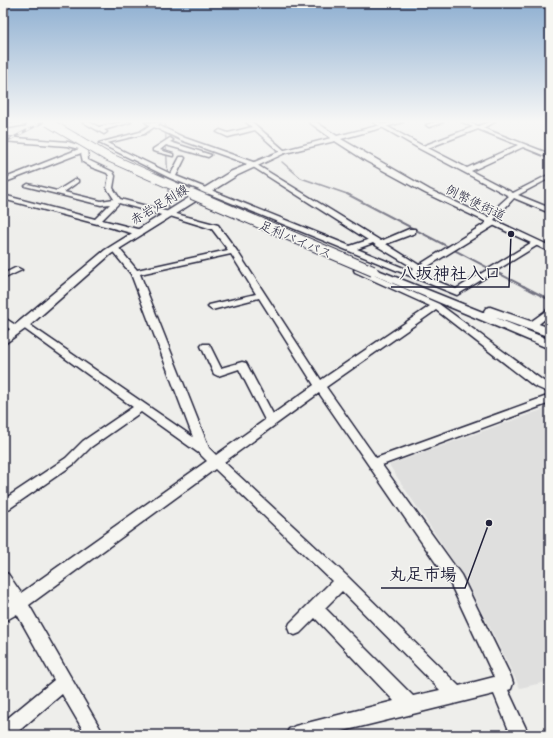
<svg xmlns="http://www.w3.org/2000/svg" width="553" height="738" font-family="Dekko,'Klee One',sans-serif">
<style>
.built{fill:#dfdfde}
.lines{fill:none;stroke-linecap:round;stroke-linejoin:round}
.stream-far2{stroke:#727281;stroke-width:1.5}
.stream-far1{stroke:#727281;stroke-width:2}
.stream{stroke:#727281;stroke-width:2.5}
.minor-casing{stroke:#22223b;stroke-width:3}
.major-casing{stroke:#22223b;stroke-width:3}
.highway-casing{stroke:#22223b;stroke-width:3}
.minor{fill:#f6f6f2;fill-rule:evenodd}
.major{fill:#f6f6f2;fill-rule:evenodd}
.highway{fill:#f6f6f2;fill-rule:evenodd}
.rail-casing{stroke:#22223b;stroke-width:2.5}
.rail{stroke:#f6f6f2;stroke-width:1.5;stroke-dasharray:4.5;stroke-linecap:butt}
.highway-bridge-far1-casing{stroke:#22223b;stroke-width:10;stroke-linecap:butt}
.highway-bridge-casing{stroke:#22223b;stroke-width:12;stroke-linecap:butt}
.highway-bridge-far1{stroke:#f6f6f2;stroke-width:8}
.highway-bridge{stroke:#f6f6f2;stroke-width:10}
.labels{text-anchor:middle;stroke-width:3;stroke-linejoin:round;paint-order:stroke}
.far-street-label{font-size:13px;fill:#22223b;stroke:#f6f6f2}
.leader{fill:none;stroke:#22223b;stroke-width:1.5}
.callout-dot{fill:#22223b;stroke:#f6f6f2;stroke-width:1.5}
.callout-label{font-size:17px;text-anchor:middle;font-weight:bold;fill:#22223b;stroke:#f6f6f2;stroke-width:3;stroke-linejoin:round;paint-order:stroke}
</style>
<rect width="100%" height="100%" fill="#eeeeeb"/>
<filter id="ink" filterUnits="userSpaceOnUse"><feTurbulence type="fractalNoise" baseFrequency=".025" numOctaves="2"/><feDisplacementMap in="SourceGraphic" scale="8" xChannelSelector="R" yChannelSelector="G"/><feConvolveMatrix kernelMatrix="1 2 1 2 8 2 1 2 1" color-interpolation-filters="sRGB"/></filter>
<g filter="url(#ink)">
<!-- built -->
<path class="built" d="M550 407V681L520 688 466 580 389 465Z"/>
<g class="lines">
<!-- stream-far2 -->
<path class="stream-far2" d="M165 122 168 181
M282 162 301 178 350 195
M168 186V195"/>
<!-- stream-far1 -->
<path class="stream-far1" d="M168 194 169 213
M347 194 525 287"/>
<!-- stream -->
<path class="stream" d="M523 286 550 300"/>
<!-- minor casing -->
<g class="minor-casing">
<path id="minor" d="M23 122 25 123V125L3 129V125Z
M83 122H89L99 127 122 122H131L104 130 107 132 104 134Z
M145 122 154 123 161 122 158 125 185 138 256 163 257 165 381 241 409 229H415V233L386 244 419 265 486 223 485 222 500 204 509 196 420 149 373 122H379L423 146 473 127 462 122H468L478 126 489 122H495L483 128 550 154V158L523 147 471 171 513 193 550 174V178L518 195 550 208V213L514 198 493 221 496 223 495 225 417 273 456 289 534 241H537L541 243 457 295 170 178 99 143 140 132 150 125ZM154 127 181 140 250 165 368 240 350 246 176 176 185 158 184 157H180L171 174 107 143 144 134ZM478 129 518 145 467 168 428 148ZM373 243 377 246 414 268 411 271 357 249Z
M246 122H252L285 151V153H281L255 130 228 137 217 132 220 130 228 133 252 127Z
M435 122H443L429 127 426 125Z
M3 137 68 142 87 148 88 160 113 172 115 176 113 188 120 199 218 225 237 251 321 380 430 306 355 272 354 270 358 268 439 304 542 380 550 385V393L534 386 436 310 326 387 376 458 550 395V403L382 465 461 575 511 677 513 683 511 689 508 690 529 735H511L494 694 327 735H286L289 729 295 726 394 701 315 618 300 633 295 635 290 633 288 628 290 623 332 581 215 469 29 605 104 735H86L62 694 14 735H3V722L54 680 17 614 3 622V606L10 601 3 591V572L8 574 21 593 207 461 200 454 141 412 91 447 74 464 3 513V500L66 458 83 441 133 407 19 325 21 323H27L193 437 131 274 110 248 114 246H117L137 270 228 250 212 229 170 216H165L119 203 102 220 141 230V234H135L3 199V195L95 219 110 204 101 205 25 186 28 184 57 191 76 179 78 180V182L64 192 101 201 114 199 107 188 109 176 107 173 91 167 83 162 81 153 3 183V179L79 149 67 146 3 141ZM231 254 256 294 209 305 208 307 212 310 259 298 314 385 273 414 246 363 242 362 221 368 209 344H203L201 346 214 374 218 376 239 369 265 420 216 455 209 448 140 274ZM319 393 451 585 494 677 459 686 347 576 224 462ZM342 591 440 690 413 696 325 608Z
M170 138 173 140 170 142 211 155 208 157 166 145 160 150 173 154V156L153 151V149Z
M15 268H18L22 270 3 279V274Z
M550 308V315L535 327H529L527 325 529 323Z
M3 317 20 328 22 330 20 332H14L3 324Z"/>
</g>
<!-- major casing -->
<g class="major-casing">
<path id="major" d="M309 122H316L337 136 393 122H403L341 139 430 190 550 246V252L425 193 366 161 335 141 285 153 236 176 111 254 28 327 3 345V335L105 250 230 172 281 151 331 138Z"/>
</g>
<!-- highway casing -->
<g class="highway-casing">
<path id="highway" d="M373 268 485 313 484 311 486 308 490 307 550 328V337L494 317 550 340V349L369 273 367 271 369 269Z"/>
</g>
<!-- minor -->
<use href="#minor" class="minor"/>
<!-- major -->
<use href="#major" class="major"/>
<!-- highway -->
<use href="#highway" class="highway"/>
<!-- rail casing -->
<g class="rail-casing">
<path id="rail" d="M3 143 43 122"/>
</g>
<!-- rail -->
<use href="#rail" class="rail"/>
<!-- highway-bridge-far1 casing -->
<g class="highway-bridge-far1-casing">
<path id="highway-bridge-far1" d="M48 122 106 156 194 195"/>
</g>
<!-- highway-bridge casing -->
<g class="highway-bridge-casing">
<path id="highway-bridge" d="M192 194 373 271"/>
</g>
<!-- highway-bridge-far1 -->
<use href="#highway-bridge-far1" class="highway-bridge-far1"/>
<!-- highway-bridge -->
<use href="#highway-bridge" class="highway-bridge"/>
</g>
</g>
<!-- sky -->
<linearGradient id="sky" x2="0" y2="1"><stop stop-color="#8eafd1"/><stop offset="0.54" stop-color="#f7f7f6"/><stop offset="1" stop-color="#f7f7f6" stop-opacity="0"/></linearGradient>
<rect width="553" height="225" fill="url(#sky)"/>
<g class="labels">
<!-- far-street labels -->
<g class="far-street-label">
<text transform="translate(476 202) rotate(26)" y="5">例幣使街道</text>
<text transform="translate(159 204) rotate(-31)" y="5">赤岩足利線</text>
<text transform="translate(296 239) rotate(23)" y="5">足利バイパス</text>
</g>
</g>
<!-- callouts -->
<path class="leader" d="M511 234L509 287H391M489 523L465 588H381"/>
<g class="callout-dot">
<circle cx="511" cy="234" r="4"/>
<circle cx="489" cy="523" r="4"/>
</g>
<g class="callout-label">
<text x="450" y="279">八坂神社入口</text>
<text x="423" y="580">丸足市場</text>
</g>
<!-- margin -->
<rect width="553" height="738" fill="none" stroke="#f6f6f2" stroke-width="16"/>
<rect x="8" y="8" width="537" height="722" fill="none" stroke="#22223b" stroke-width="1.5" filter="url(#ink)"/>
</svg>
